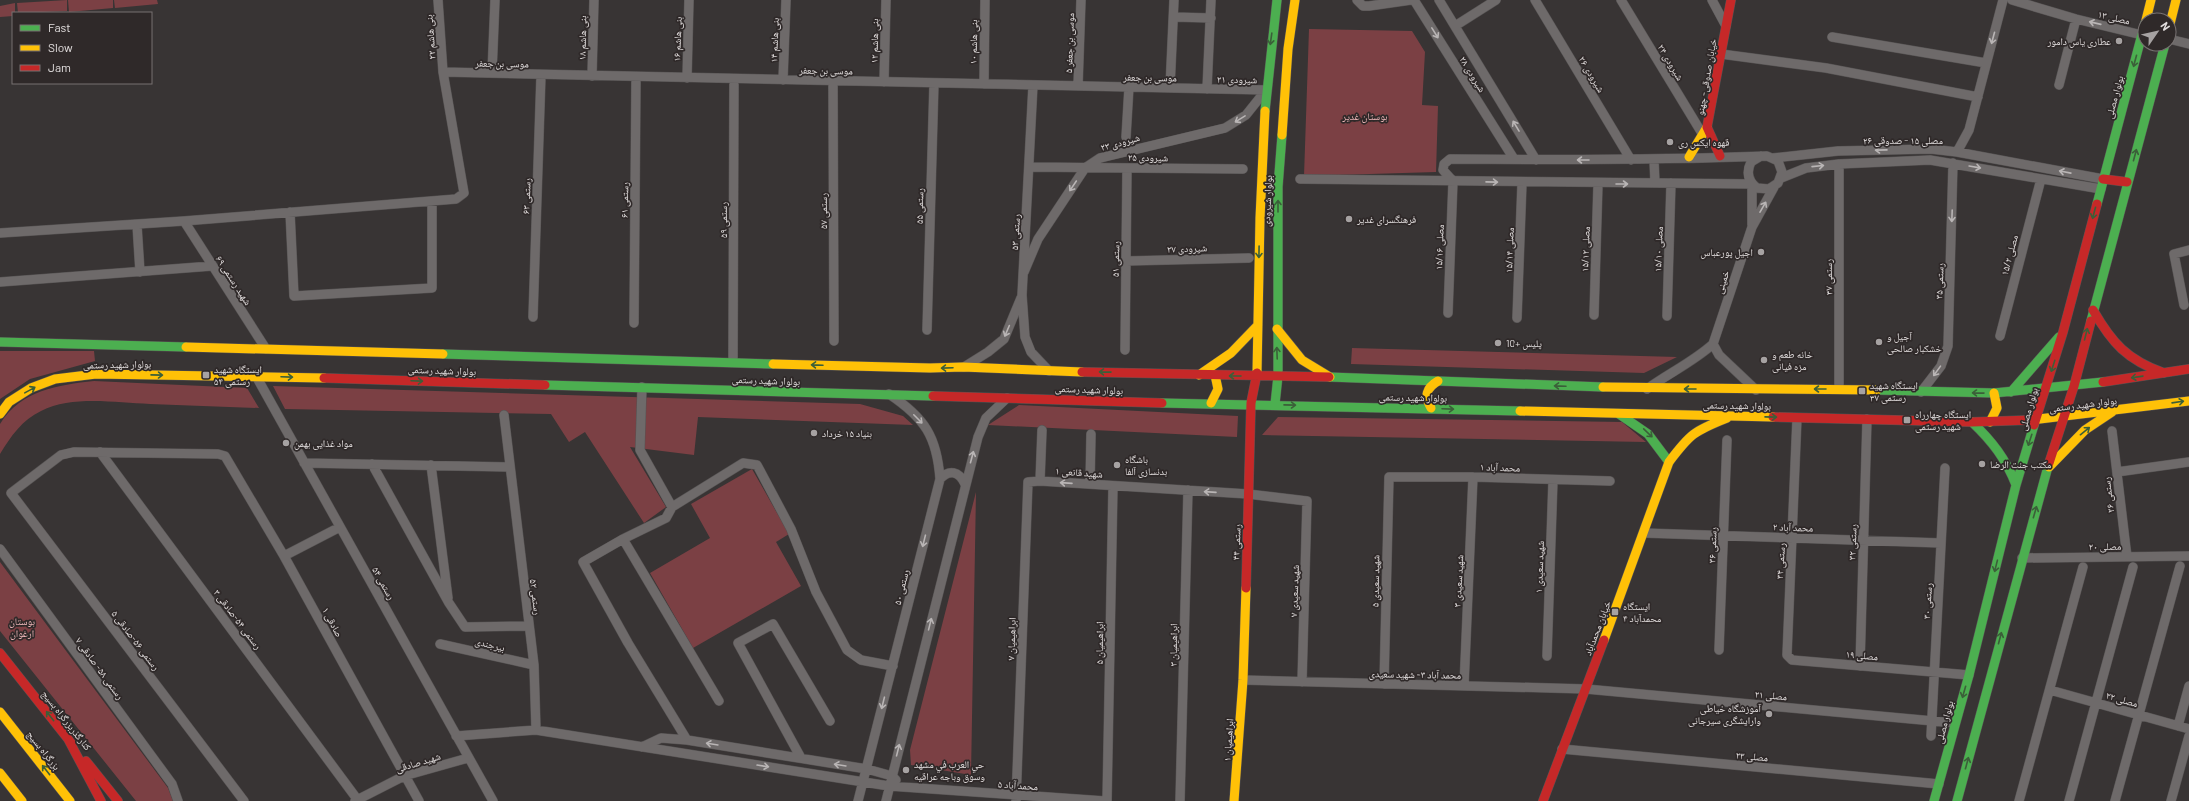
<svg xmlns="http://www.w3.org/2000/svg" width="2189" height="801" font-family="Barlow,'Noto Naskh Arabic',sans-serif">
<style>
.green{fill:#7b4044}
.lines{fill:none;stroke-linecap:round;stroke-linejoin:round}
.street-casing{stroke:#565353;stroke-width:10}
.fast-casing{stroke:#565353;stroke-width:10}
.slow-casing{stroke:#565353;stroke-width:10}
.jam-casing{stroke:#565353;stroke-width:10}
.street{stroke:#6e6a6a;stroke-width:9}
.fast{stroke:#4caf50;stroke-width:9}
.slow{stroke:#ffc107;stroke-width:9}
.jam{stroke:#c62828;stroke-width:9}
.oneway{stroke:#b9b5b5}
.oneway2{stroke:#3b5f39}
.poi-dot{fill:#a6a2a2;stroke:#2f2929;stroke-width:1.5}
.labels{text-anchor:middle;stroke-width:3.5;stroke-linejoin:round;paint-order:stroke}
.street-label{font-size:10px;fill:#e2dede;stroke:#2f2929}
.poi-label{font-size:10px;fill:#e2dede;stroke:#2f2929;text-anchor:start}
.park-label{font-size:10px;fill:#efb8ba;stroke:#2f2929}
</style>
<rect width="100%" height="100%" fill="#383434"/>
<!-- green -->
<path class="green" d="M67 0V11L18 13 17 3Z
M68 0H113V8L69 12Z
M114 0H157L158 4 115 8Z
M15 3V13H13V16L0 17V6Z
M1309 29 1412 31 1425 52 1422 105 1438 106 1436 172 1304 176Z
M1352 348 1677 357 1644 373 1351 364Z
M0 351H94L95 361 30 379 0 399Z
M94 381 247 388 259 408C222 407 186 405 150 404 116 403 73 395 41 411 22 420 11 436 0 454V424C21 390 58 385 94 381Z
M273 386 860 404 903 416 913 425 698 417 694 455 630 447 666 507 644 523 585 432 569 442 551 414 285 409Z
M1019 405 1238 416 1237 437 988 425Z
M1278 417 1622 422 1646 442 1262 435Z
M752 469 789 534 776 542 801 586 693 648 650 573 710 538 691 504Z
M976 492 971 775 911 765 910 750Z
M0 562 168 788 173 801H136L0 631Z"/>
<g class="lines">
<!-- street casing -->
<g class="street-casing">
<path id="street" d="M1357 0 1363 6H1369L1411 0
M1414 0 1514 159
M1439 0 1536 160
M1535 0 1631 160
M1621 0 1703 135
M1712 0 1726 26
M2012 0 2076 19 2142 35
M1174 17 1211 18
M1455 26 1496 0
M1832 37 1986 63
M2169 39 2189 44
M1721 54 1826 68 1978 97
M443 72 1266 90
M492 73 495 0
M592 76 594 0
M687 78 689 0
M783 80 786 0
M833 81 834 341
M884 82 886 0
M984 84 985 0
M1033 85 1022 295 1025 337 1031 352 1049 371
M2059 85 2076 19
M1078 86 1081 0
M1170 88 1174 0
M1207 89 1211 0
M1126 137 1129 87
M1957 152 1969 130 2003 0
M1773 158 1838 151 1931 149 1957 152 2103 179
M1654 160 1655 183
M1029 167 1243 169
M1781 178 1806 168 1839 164 1930 160 2101 189
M1300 179 1752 184
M1453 181 1443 170 1444 164 1450 159C1556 160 1662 160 1767 156L1778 161 1782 172 1778 183 1769 189 1757 188C1748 181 1746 172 1751 162L1761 156
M290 212 294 296 432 288V201
M184 221 266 349
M137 225 140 272
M1752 225V184
M0 233 184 221 456 199 464 193 443 72 438 0
M1126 261 1249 258
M1024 272 1038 239 1085 168 1100 158 1225 128 1246 115 1266 90
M0 282 212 266
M2184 305 2174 254 2189 250
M1448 313 1453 181
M1594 315 1598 184
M1667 316 1671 183
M533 317 541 75
M1517 318 1522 183
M634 323 636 77
M927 330 934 83
M2000 336 2041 179
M1713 344 1752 227 1774 187
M1125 350 1127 168
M733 362 734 79
M964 367 988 352 1004 339 1021 298
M256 376 493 801
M642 387 640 450 672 507 743 463 757 465 791 529 816 592 847 650 861 660 893 666
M1647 389C1669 373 1693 362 1713 344L1719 355 1756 390
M1839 389V164
M1921 392 1941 366 1948 346 1953 163
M504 415 534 665 536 730
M1797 418 1787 655 1792 660 1969 675
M2112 431 2127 557
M100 452 357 799
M304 463 509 467
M372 464 449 603 465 627 529 626
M431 465 448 598
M2117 472 2189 462
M940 479C949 469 959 471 965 484
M1040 481 1042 430
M1090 484 1091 434
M672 507 666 518 623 539 583 562 628 643 687 740
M1644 533 1941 543
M623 539 719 701
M0 549 172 784 178 801
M284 556 340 527
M2022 558 2189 556
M440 644 534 665
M1719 650 1727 440
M1547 656 1553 480
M1860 666 1867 419
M1243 680 1586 689 1955 723
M1384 684 1389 477H1473L1610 481
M1464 686 1473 477
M2050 690 2189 729
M2178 726 2189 686
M456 736 536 730 889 786 1105 801
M1931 736 1945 468
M642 747 661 738 687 740 867 769 892 776 896 780
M1562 749 1939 784
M801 758 738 643 773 624 830 721
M244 801 11 493 61 455 74 452 218 454 225 456 284 556 419 801
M355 801 404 776 468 758
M858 801 940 479C937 437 925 418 889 394
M886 801 978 437 986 418 1007 398
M1016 801 1028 482 1040 481 1248 494 1307 501 1302 682
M1107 801 1113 486
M1180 801 1188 490
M2019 801 2083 567
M2069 801 2133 567
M2115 801 2180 566
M2171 801 2189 736"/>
</g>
<!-- fast casing -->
<g class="fast-casing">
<path id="fast" d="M1265 111 1277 0
M2097 204 2145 23
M2091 321 2165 44
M0 342 186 347
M443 354 773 364
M1329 377 1603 387
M545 385 933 396
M1877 390 1994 393 2103 382
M2011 392 2059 337
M1162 403 1520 411
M1275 404 1278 376V187L1282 135
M1619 414 1648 434 1669 462
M1972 422C1992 441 2006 459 2016 485
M1934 801 1969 675 2016 485 2034 425
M1957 801 2049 463"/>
</g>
<!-- slow casing -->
<g class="slow-casing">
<path id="slow" d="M2146 20 2151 0
M2169 28 2176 0
M1282 135 1288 49 1295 0
M1689 157 1707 127
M1277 329 1302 360 1330 377
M186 347 443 354
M773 364 930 368 963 367 1082 372
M1257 373 1260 218 1265 111
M1199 375 1231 353 1258 325
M1603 387 1877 390
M1211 403 1218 389 1215 375
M1431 408C1424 396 1426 388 1438 381
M1520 411 1773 417
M0 414 9 402 31 388 55 379 96 374 324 378
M2031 420 2189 401
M1990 422 1997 408 1994 393
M2049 467 2085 430 2112 412
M1604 640 1669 462C1690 434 1694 431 1727 418
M0 712 70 801
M0 773 22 801
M1234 801 1243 680 1246 588"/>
</g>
<!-- jam casing -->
<g class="jam-casing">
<path id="jam" d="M1720 156 1707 127 1731 0
M2103 179 2127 182
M2093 310C2112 343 2127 360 2164 373
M1082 372 1329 377
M324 378 545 385
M2103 382 2189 369
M933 396 1162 403
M1773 417 1972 422 2031 420
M2034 425 2063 332 2097 204
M2049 463 2074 386 2091 321
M1246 588 1251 403 1257 373
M0 653 72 744
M67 737 101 801
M86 761 118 801
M1543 801 1604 640"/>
</g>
<!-- street -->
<use href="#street" class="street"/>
<!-- fast -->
<use href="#fast" class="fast"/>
<!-- slow -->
<use href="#slow" class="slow"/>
<!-- jam -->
<use href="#jam" class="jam"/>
</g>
<!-- one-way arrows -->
<defs><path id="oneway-shaft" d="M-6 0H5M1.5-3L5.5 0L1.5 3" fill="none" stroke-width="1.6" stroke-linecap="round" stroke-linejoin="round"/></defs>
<g class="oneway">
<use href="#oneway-shaft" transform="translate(2095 23) rotate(-167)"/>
<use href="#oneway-shaft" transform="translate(1435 33) rotate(58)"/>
<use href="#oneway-shaft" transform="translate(1993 38) rotate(105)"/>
<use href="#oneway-shaft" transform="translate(1240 119) rotate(148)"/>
<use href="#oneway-shaft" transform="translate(1516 126) rotate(-121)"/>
<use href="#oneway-shaft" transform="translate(1881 150) rotate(179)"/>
<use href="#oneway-shaft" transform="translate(1583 160) rotate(-180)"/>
<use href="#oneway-shaft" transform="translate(1818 166) rotate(-6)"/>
<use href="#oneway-shaft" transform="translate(1975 167) rotate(10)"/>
<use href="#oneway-shaft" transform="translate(2065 172) rotate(-169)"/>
<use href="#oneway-shaft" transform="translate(1492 182) rotate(1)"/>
<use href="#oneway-shaft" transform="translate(1622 184)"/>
<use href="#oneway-shaft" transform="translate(1073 186) rotate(124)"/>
<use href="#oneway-shaft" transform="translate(1763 207) rotate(-60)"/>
<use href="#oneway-shaft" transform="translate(1952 216) rotate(92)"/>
<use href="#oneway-shaft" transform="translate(1007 331) rotate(113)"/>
<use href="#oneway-shaft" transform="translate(1937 371) rotate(126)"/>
<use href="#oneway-shaft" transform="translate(918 419) rotate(45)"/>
<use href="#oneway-shaft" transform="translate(972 457) rotate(-75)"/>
<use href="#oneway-shaft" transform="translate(1066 483) rotate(-176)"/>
<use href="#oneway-shaft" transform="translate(1210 492) rotate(-176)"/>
<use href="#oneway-shaft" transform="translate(924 541) rotate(104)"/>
<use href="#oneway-shaft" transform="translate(930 624) rotate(-76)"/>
<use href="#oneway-shaft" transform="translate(883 703) rotate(104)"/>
<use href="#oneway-shaft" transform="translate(712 744) rotate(-171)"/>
<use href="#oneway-shaft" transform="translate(898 750) rotate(-76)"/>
<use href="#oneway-shaft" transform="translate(840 765) rotate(-171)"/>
<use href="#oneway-shaft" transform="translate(763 766) rotate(9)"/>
</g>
<g class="oneway2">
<use href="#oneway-shaft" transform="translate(1271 39) rotate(98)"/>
<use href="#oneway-shaft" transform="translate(2135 61) rotate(105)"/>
<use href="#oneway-shaft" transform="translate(2135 155) rotate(-75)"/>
<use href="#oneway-shaft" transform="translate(1278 206) rotate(-90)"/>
<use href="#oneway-shaft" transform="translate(2094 213) rotate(105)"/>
<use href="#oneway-shaft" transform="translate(1259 252) rotate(91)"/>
<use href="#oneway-shaft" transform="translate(2086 334) rotate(-76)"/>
<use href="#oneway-shaft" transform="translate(1277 353) rotate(-92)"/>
<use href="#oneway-shaft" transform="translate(817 365) rotate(-178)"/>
<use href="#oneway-shaft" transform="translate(2053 366) rotate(108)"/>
<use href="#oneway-shaft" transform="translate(947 368) rotate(178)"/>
<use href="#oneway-shaft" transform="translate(1105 372) rotate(-179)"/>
<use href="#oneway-shaft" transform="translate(157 375) rotate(1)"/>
<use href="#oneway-shaft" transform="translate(1235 376) rotate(-180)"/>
<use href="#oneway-shaft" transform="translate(287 377) rotate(2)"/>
<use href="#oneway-shaft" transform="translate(2137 377) rotate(172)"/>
<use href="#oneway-shaft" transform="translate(417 381) rotate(2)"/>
<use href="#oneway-shaft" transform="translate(1560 386) rotate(-178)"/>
<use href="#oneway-shaft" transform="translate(1690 389) rotate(-180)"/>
<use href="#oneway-shaft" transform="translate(1820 389) rotate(180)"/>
<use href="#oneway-shaft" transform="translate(30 390) rotate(-29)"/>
<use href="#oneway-shaft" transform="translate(1978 393) rotate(-179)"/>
<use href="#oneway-shaft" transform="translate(2178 402) rotate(-8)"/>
<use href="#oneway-shaft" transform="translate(1290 405) rotate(1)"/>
<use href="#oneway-shaft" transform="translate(1448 409) rotate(2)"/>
<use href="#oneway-shaft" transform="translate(1771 417) rotate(1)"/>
<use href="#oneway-shaft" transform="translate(2085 431) rotate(-39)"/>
<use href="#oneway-shaft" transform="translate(1648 433) rotate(44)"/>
<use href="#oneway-shaft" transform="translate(2030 440) rotate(108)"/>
<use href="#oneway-shaft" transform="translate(2035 512) rotate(-74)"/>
<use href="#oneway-shaft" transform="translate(1996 566) rotate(104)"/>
<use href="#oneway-shaft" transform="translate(2000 638) rotate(-75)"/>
<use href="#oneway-shaft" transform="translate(1964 692) rotate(106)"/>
<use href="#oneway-shaft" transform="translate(50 716) rotate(-128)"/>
<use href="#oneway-shaft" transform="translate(1967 763) rotate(-75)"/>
<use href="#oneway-shaft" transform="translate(46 770) rotate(-128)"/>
</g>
<!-- markers -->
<g class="poi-dot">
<circle cx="2119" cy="41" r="4"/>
<circle cx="1670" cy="142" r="4"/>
<circle cx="1349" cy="219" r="4"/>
<circle cx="1761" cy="252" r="4"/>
<circle cx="1879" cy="342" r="4"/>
<circle cx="1498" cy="343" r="4"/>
<circle cx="1764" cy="360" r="4"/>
<rect x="202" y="371" width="8" height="8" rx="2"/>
<rect x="1858" y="387" width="8" height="8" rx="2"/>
<rect x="1903" y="416" width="8" height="8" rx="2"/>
<circle cx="814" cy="433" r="4"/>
<circle cx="286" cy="443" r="4"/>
<circle cx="1982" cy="464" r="4"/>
<circle cx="1117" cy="465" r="4"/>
<rect x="1611" y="608" width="8" height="8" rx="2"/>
<circle cx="1769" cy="714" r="4"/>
<circle cx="906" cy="770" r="4"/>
</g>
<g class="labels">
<!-- street labels -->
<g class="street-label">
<text transform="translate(2114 17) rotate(13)" y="4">مصلی ۱۳</text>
<text transform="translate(430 37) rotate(-94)" y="4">بنی هاشم ۲۲</text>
<text transform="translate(582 38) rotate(-89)" y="4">بنی هاشم ۱۸</text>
<text transform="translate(677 39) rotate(-88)" y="4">بنی هاشم ۱۶</text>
<text transform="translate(774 40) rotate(-88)" y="4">بنی هاشم ۱۴</text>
<text transform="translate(874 41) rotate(-89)" y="4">بنی هاشم ۱۲</text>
<text transform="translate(973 42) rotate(-89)" y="4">بنی هاشم ۱۰</text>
<text transform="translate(1069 43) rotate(-88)" y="4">موسی بن جعفر ۵</text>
<text transform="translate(1671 62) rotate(59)" y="4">شیرودی ۲۴</text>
<text transform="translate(502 63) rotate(1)" y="4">موسی بن جعفر</text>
<text transform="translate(826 70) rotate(1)" y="4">موسی بن جعفر</text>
<text transform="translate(1473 74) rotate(58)" y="4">شیرودی ۲۸</text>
<text transform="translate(1592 74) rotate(59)" y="4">شیرودی ۲۶</text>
<text transform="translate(1150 77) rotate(1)" y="4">موسی بن جعفر</text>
<text transform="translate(1706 77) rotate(-80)" y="4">خیابان صدوقی- چهنو</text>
<text transform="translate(1237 79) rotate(1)" y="4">شیرودی ۲۱</text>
<text transform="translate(2114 97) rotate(-75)" y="4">بولوار مصلی</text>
<text x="1903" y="144">مصلی ۱۵ - صدوقی ۲۶</text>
<text transform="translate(1120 142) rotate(-15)" y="4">شیرودی ۲۳</text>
<text transform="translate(1148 157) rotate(1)" y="4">شیرودی ۲۵</text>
<text transform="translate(526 196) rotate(-88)" y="4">رستمی ۶۳</text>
<text transform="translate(624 200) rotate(-89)" y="4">رستمی ۶۱</text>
<text transform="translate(1267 201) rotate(-88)" y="4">بولوار شیرودی</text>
<text transform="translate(919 206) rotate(-89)" y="4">رستمی ۵۵</text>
<text transform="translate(823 211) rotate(-90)" y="4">رستمی ۵۷</text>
<text transform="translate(723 220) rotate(-90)" y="4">رستمی ۵۹</text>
<text transform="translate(1015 232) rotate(-87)" y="4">رستمی ۵۳</text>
<text transform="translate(1439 247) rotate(-88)" y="4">مصلی ۱۵/۱۶</text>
<text transform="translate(1187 248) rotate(-2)" y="4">شیرودی ۲۷</text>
<text transform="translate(1585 249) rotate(-88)" y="4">مصلی ۱۵/۱۲</text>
<text transform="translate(1658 249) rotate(-88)" y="4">مصلی ۱۵/۱۰</text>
<text transform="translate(1509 250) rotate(-88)" y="4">مصلی ۱۵/۱۴</text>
<text transform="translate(2009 255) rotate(-75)" y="4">مصلی ۱۵/۲</text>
<text transform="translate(1115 259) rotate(-89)" y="4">رستمی ۵۱</text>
<text transform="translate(1828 277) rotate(-90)" y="4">رستمی ۳۷</text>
<text transform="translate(234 280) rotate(57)" y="4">شهید رستمی ۶۹</text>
<text transform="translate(1939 281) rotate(-88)" y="4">رستمی ۳۵</text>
<text transform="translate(1722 282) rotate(-72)" y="4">خمینی</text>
<text transform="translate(117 364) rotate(-1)" y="4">بولوار شهید رستمی</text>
<text transform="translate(442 370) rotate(2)" y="4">بولوار شهید رستمی</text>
<text transform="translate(766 380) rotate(2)" y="4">بولوار شهید رستمی</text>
<text transform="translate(1089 389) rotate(2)" y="4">بولوار شهید رستمی</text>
<text transform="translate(1413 397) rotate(1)" y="4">بولوار شهید رستمی</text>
<text transform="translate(2083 404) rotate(-7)" y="4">بولوار شهید رستمی</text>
<text transform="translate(1737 405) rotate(1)" y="4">بولوار شهید رستمی</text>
<text transform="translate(2028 409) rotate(-74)" y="4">بولوار مصلی</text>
<text transform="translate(1500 467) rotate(2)" y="4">محمد آباد ۱</text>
<text transform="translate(1079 472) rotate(4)" y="4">شهید قانعی ۱</text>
<text transform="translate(2108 495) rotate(-97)" y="4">رستمی ۲۶</text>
<text transform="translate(1793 527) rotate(2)" y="4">محمد آباد ۲</text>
<text transform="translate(1236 542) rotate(-88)" y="4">رستمی ۴۴</text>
<text transform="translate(1852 542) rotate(-88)" y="4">رستمی ۳۲</text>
<text transform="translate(1712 545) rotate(-88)" y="4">رستمی ۳۶</text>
<text transform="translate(2105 546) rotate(-1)" y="4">مصلی ۲۰</text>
<text transform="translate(1780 561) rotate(-87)" y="4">رستمی ۳۴</text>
<text transform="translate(1539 567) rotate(-88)" y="4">شهید سعیدی ۱</text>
<text transform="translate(1375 581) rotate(-89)" y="4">شهید سعیدی ۵</text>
<text transform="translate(1458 581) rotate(-87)" y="4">شهید سعیدی ۳</text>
<text transform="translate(384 583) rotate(61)" y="4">رستمی ۵۴</text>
<text transform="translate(901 587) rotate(-76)" y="4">رستمی ۵۰</text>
<text transform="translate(1294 591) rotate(-88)" y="4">شهید سعیدی ۷</text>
<text transform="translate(536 597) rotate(83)" y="4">رستمی ۵۲</text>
<text transform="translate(1927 601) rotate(-87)" y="4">رستمی ۳۰</text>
<text transform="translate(238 619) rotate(53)" y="4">رستمی ۵۴-صادقی ۳</text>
<text transform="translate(333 622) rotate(62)" y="4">صادقی ۱</text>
<text transform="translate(1597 628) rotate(-69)" y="4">خیابان محمدآباد</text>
<text transform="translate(1011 639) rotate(-88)" y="4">ابراهیمیان ۷</text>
<text transform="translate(136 640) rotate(53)" y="4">رستمی ۵۶-صادقی ۵</text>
<text transform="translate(1099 643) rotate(-89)" y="4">ابراهیمیان ۵</text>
<text transform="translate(490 644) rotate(13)" y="4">بیرجندی</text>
<text transform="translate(1173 645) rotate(-89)" y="4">ابراهیمیان ۳</text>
<text transform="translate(1862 655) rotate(5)" y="4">مصلی ۱۹</text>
<text transform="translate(100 668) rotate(54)" y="4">رستمی ۵۸- صادقی ۷</text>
<text transform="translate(1415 674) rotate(1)" y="4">محمد آباد ۳- شهید سعیدی</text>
<text transform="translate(1771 695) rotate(5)" y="4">مصلی ۲۱</text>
<text transform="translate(2122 699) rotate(16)" y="4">مصلی ۲۲</text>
<text transform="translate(67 720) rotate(52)" y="4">کنارگذربزرگراه بسیج</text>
<text transform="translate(1944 722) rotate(-75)" y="4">بولوار مصلی</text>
<text transform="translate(1228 740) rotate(-86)" y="4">ابراهیمیان ۱</text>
<text transform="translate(44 750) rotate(52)" y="4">بزرگراه بسیج</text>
<text transform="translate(1752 756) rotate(5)" y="4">مصلی ۲۳</text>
<text transform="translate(418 762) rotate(-17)" y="4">شهید صادقی</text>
<text transform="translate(1018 785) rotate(4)" y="4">محمد آباد ۵</text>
</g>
<!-- poi labels -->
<g class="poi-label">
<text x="2111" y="45" text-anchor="end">عطاری یاس دامور</text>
<text x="1678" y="146">قهوه ایکس ری</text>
<text x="1357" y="223">فرهنگسرای غدیر</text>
<text x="1753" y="256" text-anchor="end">اجیل پورعباس</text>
<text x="1887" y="340">آجیل و<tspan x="1887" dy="12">خشکبار صالحی</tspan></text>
<text x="1506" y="347">پلیس +10</text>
<text x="1772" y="358">خانه طعم و<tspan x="1772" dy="12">مزه فیانی</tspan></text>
<text x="214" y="373">ایستگاه شهید<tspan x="214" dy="12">رستمی ۵۴</tspan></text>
<text x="1870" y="389">ایستگاه شهید<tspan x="1870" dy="12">رستمی ۳۷</tspan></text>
<text x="1915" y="418">ایستگاه چهارراه<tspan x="1915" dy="12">شهید رستمی</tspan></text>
<text x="822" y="437">بنیاد ۱۵ خرداد</text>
<text x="294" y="447">مواد غذایی بهمن</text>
<text x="1125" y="463">باشگاه<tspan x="1125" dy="12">بدنسازی آلفا</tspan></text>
<text x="1990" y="468">مكتب جنت الرضا</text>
<text x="1623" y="610">ایستگاه<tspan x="1623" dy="12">محمدآباد ۴</tspan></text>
<text x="1761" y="712" text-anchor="end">آموزشگاه خیاطی<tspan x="1761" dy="12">وارایشگری سیرجانی</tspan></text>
<text x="914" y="768">حي العرب في مشهد<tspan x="914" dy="12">وسوق وباجه عراقيه</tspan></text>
</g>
<!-- park labels -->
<g class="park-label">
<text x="1365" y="120">بوستان غدیر</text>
<text x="22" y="625">بوستان<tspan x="22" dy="12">ارغوان</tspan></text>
</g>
</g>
<!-- legend -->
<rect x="12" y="12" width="140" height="72" fill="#2f2929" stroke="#777171"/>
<rect x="20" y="25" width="20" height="6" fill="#4caf50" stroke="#777171"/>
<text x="48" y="32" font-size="12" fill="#e2dede">Fast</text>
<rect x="20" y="45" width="20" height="6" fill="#ffc107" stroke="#777171"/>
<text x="48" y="52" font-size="12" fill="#e2dede">Slow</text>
<rect x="20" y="65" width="20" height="6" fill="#c62828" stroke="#777171"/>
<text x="48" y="72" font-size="12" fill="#e2dede">Jam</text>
<!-- north arrow -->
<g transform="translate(2157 32) rotate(56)"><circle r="19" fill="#2f2929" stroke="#777171"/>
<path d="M0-3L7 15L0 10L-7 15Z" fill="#a6a2a2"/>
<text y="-6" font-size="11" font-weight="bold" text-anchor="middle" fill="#e2dede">N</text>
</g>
</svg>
